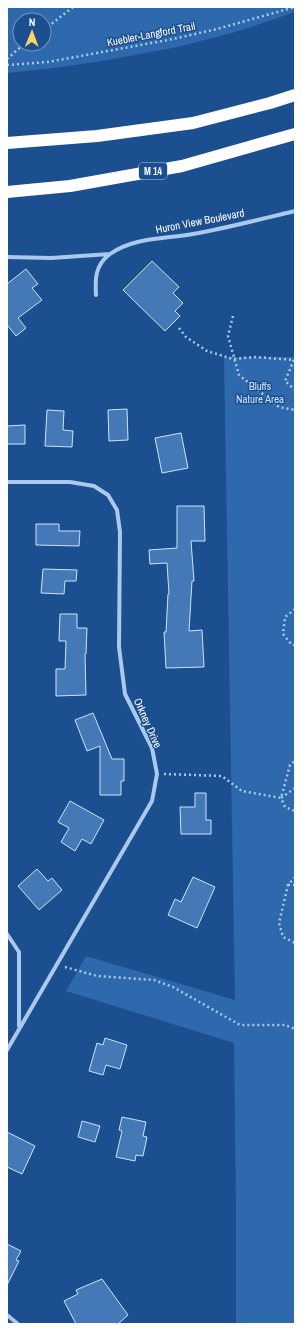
<svg xmlns="http://www.w3.org/2000/svg" width="302" height="1331" font-family="'Archivo Narrow',sans-serif">
<style>
.green{fill:#2e69ad;fill-rule:evenodd}
.building{fill:#4478b7;stroke:#cfe3fa}
.lines{fill:none;stroke-linecap:round;stroke-linejoin:round}
.path{stroke:#a9c9ee;stroke-width:2.5;stroke-dasharray:2 3;stroke-linecap:butt}
.street{stroke:#a9c9ee;stroke-width:4}
.highway{stroke:#fff;stroke-width:12}
.labels{text-anchor:middle;stroke-width:3;stroke-linejoin:round;paint-order:stroke}
.shield{fill:#1b4f8f;stroke:#bbcadd;stroke-width:1}
.shield-label{font-size:10px;font-weight:bold;fill:#fff}
.street-label{font-size:11px;fill:#fff;stroke:#1b4f8f}
.park-label{font-size:11px;fill:#cfe3fa;stroke:#1b4f8f}
</style>
<rect width="100%" height="100%" fill="#1b4f8f"/>
<!-- green -->
<path class="green" d="M7 7H295V12L239 31 178 47 96 62 54 68 7 73ZM20 20H44V44H20Z
M224 357H295V1324H236V1209L234 1043 66 991 86 956 235 1000Z"/>
<!-- building -->
<path class="building" d="M152 261 179 287 173 293 183 303 175 311 180 316 165 331 123 290Z
M26 269 38 284 32 288 42 300 18 318 26 328 16 336 8 326 7 327V284Z
M127 409 128 440 109 441 108 410Z
M47 410 64 411 63 430 73 431 72 447 45 446Z
M25 425V444H7V426Z
M181 433 188 468 162 473 155 438Z
M177 506H204L205 541H191L194 581H192L189 631 202 630 204 667 166 668 164 632H166L168 594H169L167 563 150 564 149 550 177 548Z
M36 524H59V531H80L79 546 36 545Z
M43 569 77 570 76 581H65L64 594 41 593Z
M60 614H77V628H87L86 654H85L86 695 56 696V669H65L66 641H59Z
M93 713 112 759H124V781H121V795H100V746L87 751 75 720Z
M195 793H206V820H211V834H181L180 807H195Z
M70 801 104 820 91 844 82 839 75 851 61 842 69 828 58 822Z
M37 869 48 881 52 878 62 890 39 910 18 886Z
M193 877 215 887 197 928 168 915 175 899 181 902Z
M105 1038 127 1045 120 1069 106 1065 103 1075 89 1071 97 1043 103 1045Z
M122 1117 146 1122 143 1136 147 1137 143 1156 136 1155 135 1161 116 1157 122 1131 119 1130Z
M82 1121 100 1126 95 1142 78 1137Z
M7 1132 35 1146 22 1174 7 1167Z
M7 1244 21 1251 16 1260 19 1261 7 1285Z
M102 1279 128 1315 118 1324H76L64 1301 78 1294 76 1290Z"/>
<g class="lines">
<!-- path -->
<path class="path" d="M44 30 73 7
M7 59 24 44
M7 65 48 62 173 39 217 29 295 7
M233 316 228 336 239 375 279 407 295 410
M179 328 186 337 207 351 233 359 256 357 295 360
M294 360 285 381 295 390
M295 609 285 617 283 634 292 645H295
M164 774 222 776 242 791 281 798 290 765 295 761
M295 788 281 798 285 807 295 811
M295 877 288 885 279 923 283 937 295 943
M288 885H295
M65 967 97 976 154 980 173 987 240 1025H285L295 1029"/>
<!-- street -->
<path class="street" d="M7 257 51 258 110 254
M96 295C95 279 95 265 110 254 134 237 165 239 193 234 227 228 261 219 295 211
M7 482H70L94 486 108 495 117 510 120 532 119 647 125 694 152 748 157 774 152 801 7 1050
M7 934 19 952V1026
M7 1315 18 1324"/>
<!-- highway -->
<path class="highway" d="M7 143 97 136 193 123 270 103 295 95
M7 192 70 186 182 166 295 134"/>
</g>
<g class="labels">
<!-- shield labels -->
<rect class="shield" x="139" y="163" width="28" height="16" rx="3"/>
<g class="shield-label">
<text x="153" y="175">M 14</text>
</g>
<!-- street labels -->
<g class="street-label">
<text transform="translate(151 34) rotate(-11)" y="4">Kuebler-Langford Trail</text>
<text transform="translate(200 221) rotate(-11)" y="4">Huron View Boulevard</text>
<text transform="translate(148 723) rotate(66)" y="4">Orkney Drive</text>
</g>
<!-- park labels -->
<g class="park-label">
<text x="260" y="390">Bluffs<tspan x="260" dy="13">Nature Area</tspan></text>
</g>
</g>
<!-- border -->
<rect width="302" height="1331" fill="none" stroke="#ffffff" stroke-width="16"/>
<!-- north arrow -->
<g transform="translate(32 32) rotate(1)"><circle r="19" fill="#1b4f8f" stroke="#7695bc"/>
<path d="M0-3L7 15L0 10L-7 15Z" fill="#ffd166"/>
<text y="-6" font-size="11" font-weight="bold" text-anchor="middle" fill="#ffffff">N</text>
</g>
</svg>
